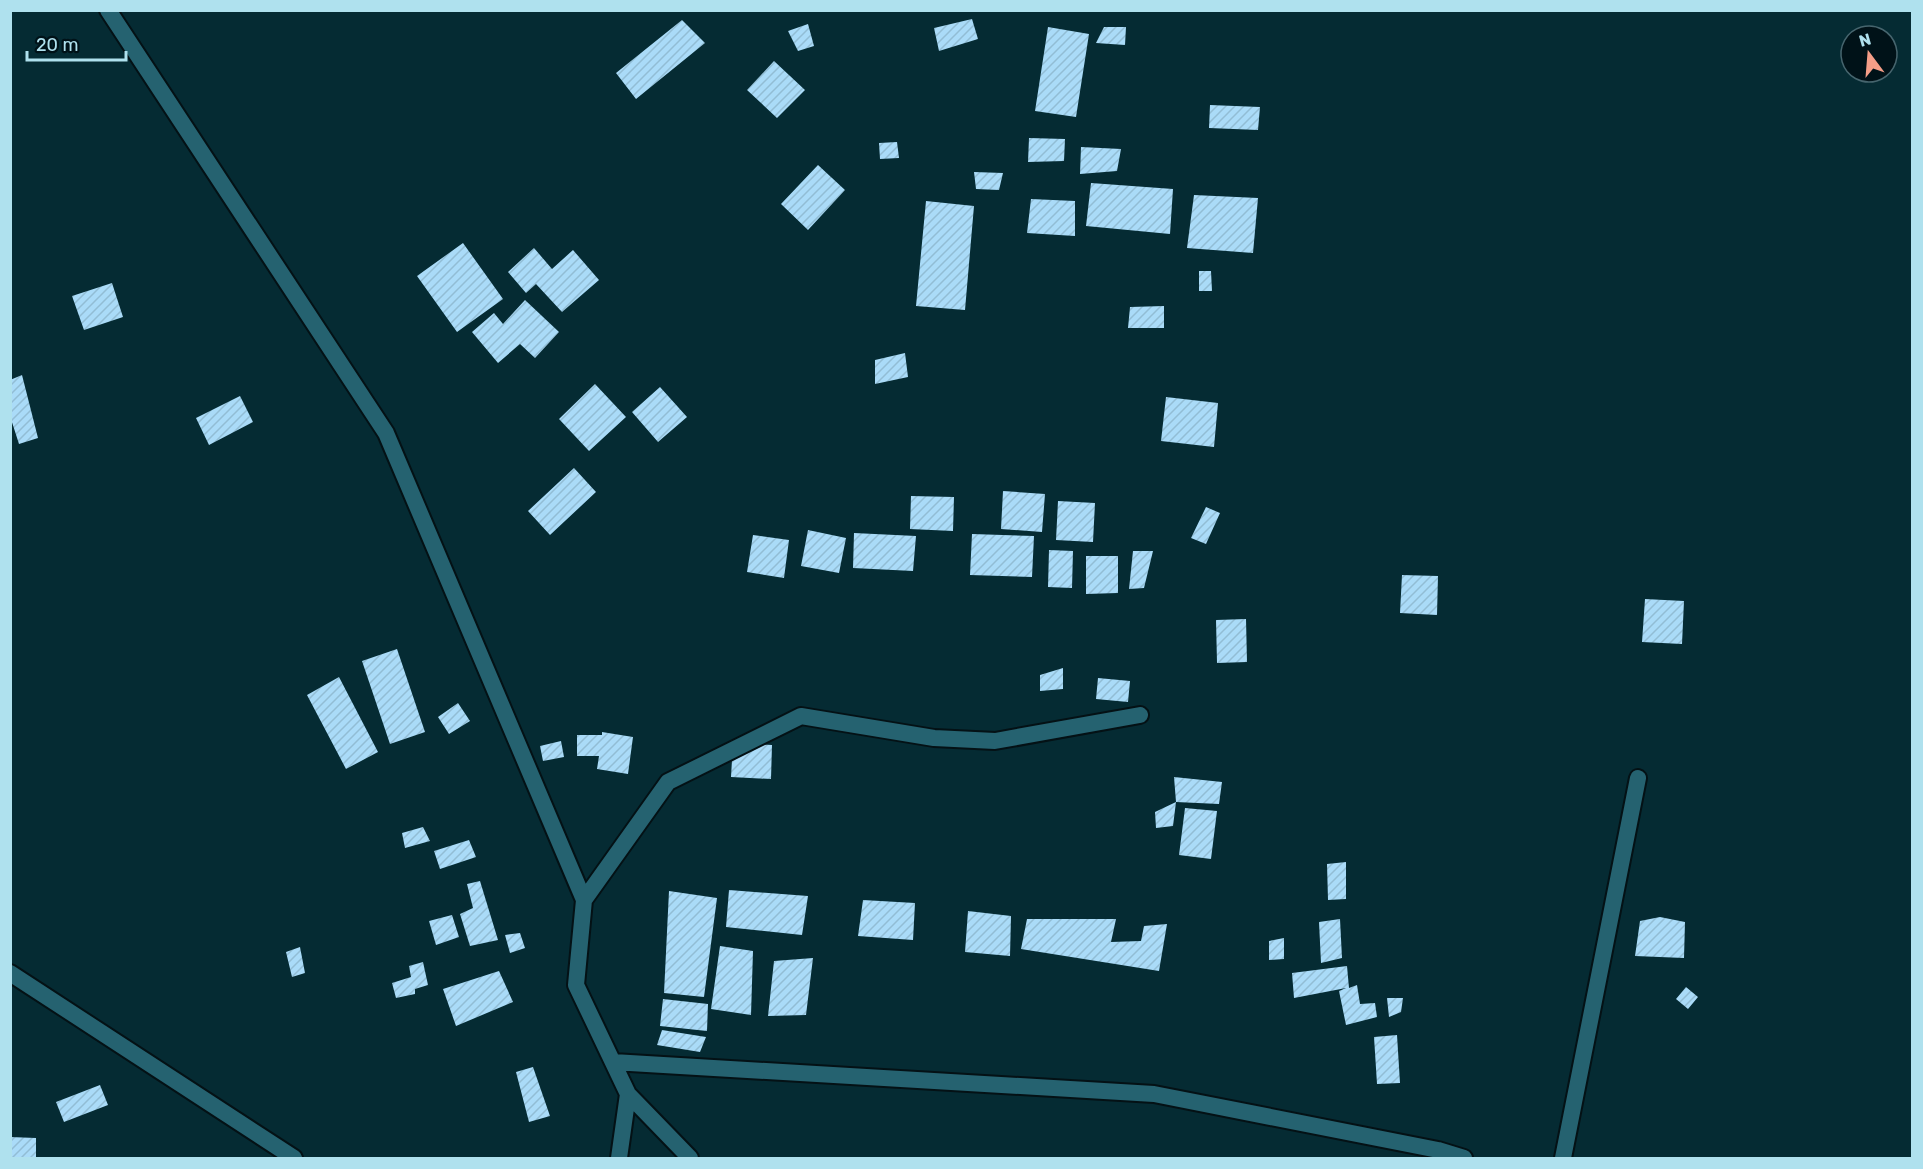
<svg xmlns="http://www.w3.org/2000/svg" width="1923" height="1169" font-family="Rubik,sans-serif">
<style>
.building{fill:url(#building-hatch)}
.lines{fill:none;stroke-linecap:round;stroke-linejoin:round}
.minor-casing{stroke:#041115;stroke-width:20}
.minor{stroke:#256270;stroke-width:16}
</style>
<defs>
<pattern id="building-hatch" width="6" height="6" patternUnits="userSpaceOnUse" patternTransform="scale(1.5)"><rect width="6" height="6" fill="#aadbf8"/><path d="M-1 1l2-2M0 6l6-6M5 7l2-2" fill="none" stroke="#92bdd5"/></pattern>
</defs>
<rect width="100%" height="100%" fill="#052b33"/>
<!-- building -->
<path class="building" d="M972 19 978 39 939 51 934 28Z
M682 20 705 43 636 99 616 73Z
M808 24 814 46 798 51 788 31Z
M1048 27 1089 34 1076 117 1035 111Z
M1104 27H1126L1125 45 1096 43Z
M774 61 805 90 777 118 747 90Z
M1210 105 1260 107 1258 130 1209 128Z
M1029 138 1065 139 1064 161 1028 162Z
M897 142 899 158 880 159 879 143Z
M1081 147 1121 149 1117 171 1080 174Z
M818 165 845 190 808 230 781 204Z
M974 172 1003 173 999 190 976 189Z
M1091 183 1173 189 1170 234 1086 226Z
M1194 195 1258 198 1253 253 1187 248Z
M1031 199 1075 201V236L1027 233Z
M926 201 974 206 965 310 916 306Z
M463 243 503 299 457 332 417 276Z
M534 248 552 269 573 250 599 280 562 312 536 284 526 293 508 272Z
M1199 271H1211L1212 291H1199Z
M112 283 123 317 84 330 72 296Z
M525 300 559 332 535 358 520 344 498 363 472 332 494 313 503 324Z
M1164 306V328H1128L1130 307Z
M905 353 908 377 875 384V360Z
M22 375 38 438 19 444 10 416V380Z
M595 384 626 417 589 451 559 419Z
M660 387 687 417 658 442 632 412Z
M240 396 253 422 209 445 196 418Z
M1166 397 1218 403 1214 447 1161 441Z
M574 468 596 492 550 535 528 511Z
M1003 491 1045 494 1042 532 1001 529Z
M911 496 954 497 953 531 910 529Z
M1058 501 1095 503 1093 542 1056 540Z
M1206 507 1220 513 1206 544 1191 538Z
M808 530 846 538 839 573 801 566Z
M854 533 916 536 913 571 853 568Z
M972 534 1034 536 1032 577 970 575Z
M753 535 789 540 784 578 747 572Z
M1049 550 1073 551 1072 588 1048 587Z
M1133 551H1153L1144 588 1129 589Z
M1086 556H1118V593L1086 594Z
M1402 575 1438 576 1437 615 1400 613Z
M1645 599 1684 601 1682 644 1642 642Z
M1246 619 1247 662 1217 663 1216 620Z
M397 649 425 732 390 744 362 661Z
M1063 668V689L1040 691V675Z
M339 677 378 752 346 769 307 695Z
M1098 678 1130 681 1128 702 1096 699Z
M458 703 470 721 449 734 438 717Z
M602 732 633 737 628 774 597 769 599 756H577V735H602Z
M561 741 564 757 543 761 540 746Z
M733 743 772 745 771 779 731 777Z
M1174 777 1222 782 1219 804 1176 802Z
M1176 802 1173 826 1156 828 1155 812Z
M1185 808 1217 811 1211 859 1179 855Z
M423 827 430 841 405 848 402 833Z
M469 840 476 857 440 869 434 851Z
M1346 862V899L1328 900 1327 864Z
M480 881 498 940 470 946 460 914 473 908 467 884Z
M729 890 808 896 802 935 726 927Z
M669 891 717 898 704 997 664 993Z
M863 900 915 903 913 940 858 936Z
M968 911 1011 916 1010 956 965 952Z
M452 915 459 937 436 945 429 921Z
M1660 917 1685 922 1684 958 1635 956 1640 921Z
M1027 919H1116L1111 942 1141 941 1144 926 1167 924 1159 971 1021 949Z
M1340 919 1342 958 1321 963 1319 922Z
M520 933 525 948 510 953 505 935Z
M1284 938V959L1269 960V941Z
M720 946 753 951 751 1015 711 1009Z
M300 947 305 973 292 977 286 952Z
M813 958 806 1015 768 1016 774 961Z
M423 962 428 985 415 989V994L396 998 392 983 411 977 409 966Z
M1347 966 1349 988 1357 985 1360 1004 1375 1003 1377 1017 1346 1025 1339 991 1346 988 1294 998 1292 973Z
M499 971 513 1002 456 1026 443 989Z
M1686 987 1698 997 1688 1009 1676 999Z
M1387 998H1403L1401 1012 1389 1017Z
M663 999 708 1004 707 1031 660 1026Z
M662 1030 706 1037 700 1052 657 1045Z
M1397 1035 1400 1083 1377 1084 1374 1037Z
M533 1067 550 1116 529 1122 516 1072Z
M100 1085 108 1105 64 1122 56 1102Z
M10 1137 36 1138V1158H10Z"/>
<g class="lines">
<!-- minor casing -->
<g class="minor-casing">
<path id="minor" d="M108 10 386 433 584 900
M10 973 294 1158
M613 1062 1154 1094 1438 1150 1464 1158
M628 1094 690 1158
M619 1158 628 1094 576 985 584 900 668 782 801 716 934 738 995 741 1140 715
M1563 1158 1638 778"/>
</g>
<!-- minor -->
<use href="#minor" class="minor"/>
</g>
<!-- border -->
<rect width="1923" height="1169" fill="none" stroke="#afe1ee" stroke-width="24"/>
<!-- north arrow -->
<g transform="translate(1869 54) rotate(344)"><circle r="28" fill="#001218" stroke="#46656e" stroke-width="1.5"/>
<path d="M0-4.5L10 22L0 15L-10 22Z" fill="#f49e88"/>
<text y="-9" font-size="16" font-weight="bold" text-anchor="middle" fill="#afe1ee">N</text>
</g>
<!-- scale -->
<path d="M27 51v9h99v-9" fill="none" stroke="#afe1ee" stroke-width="3"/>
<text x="36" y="51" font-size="18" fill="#afe1ee" stroke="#001218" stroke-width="4.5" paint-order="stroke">20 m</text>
</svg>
